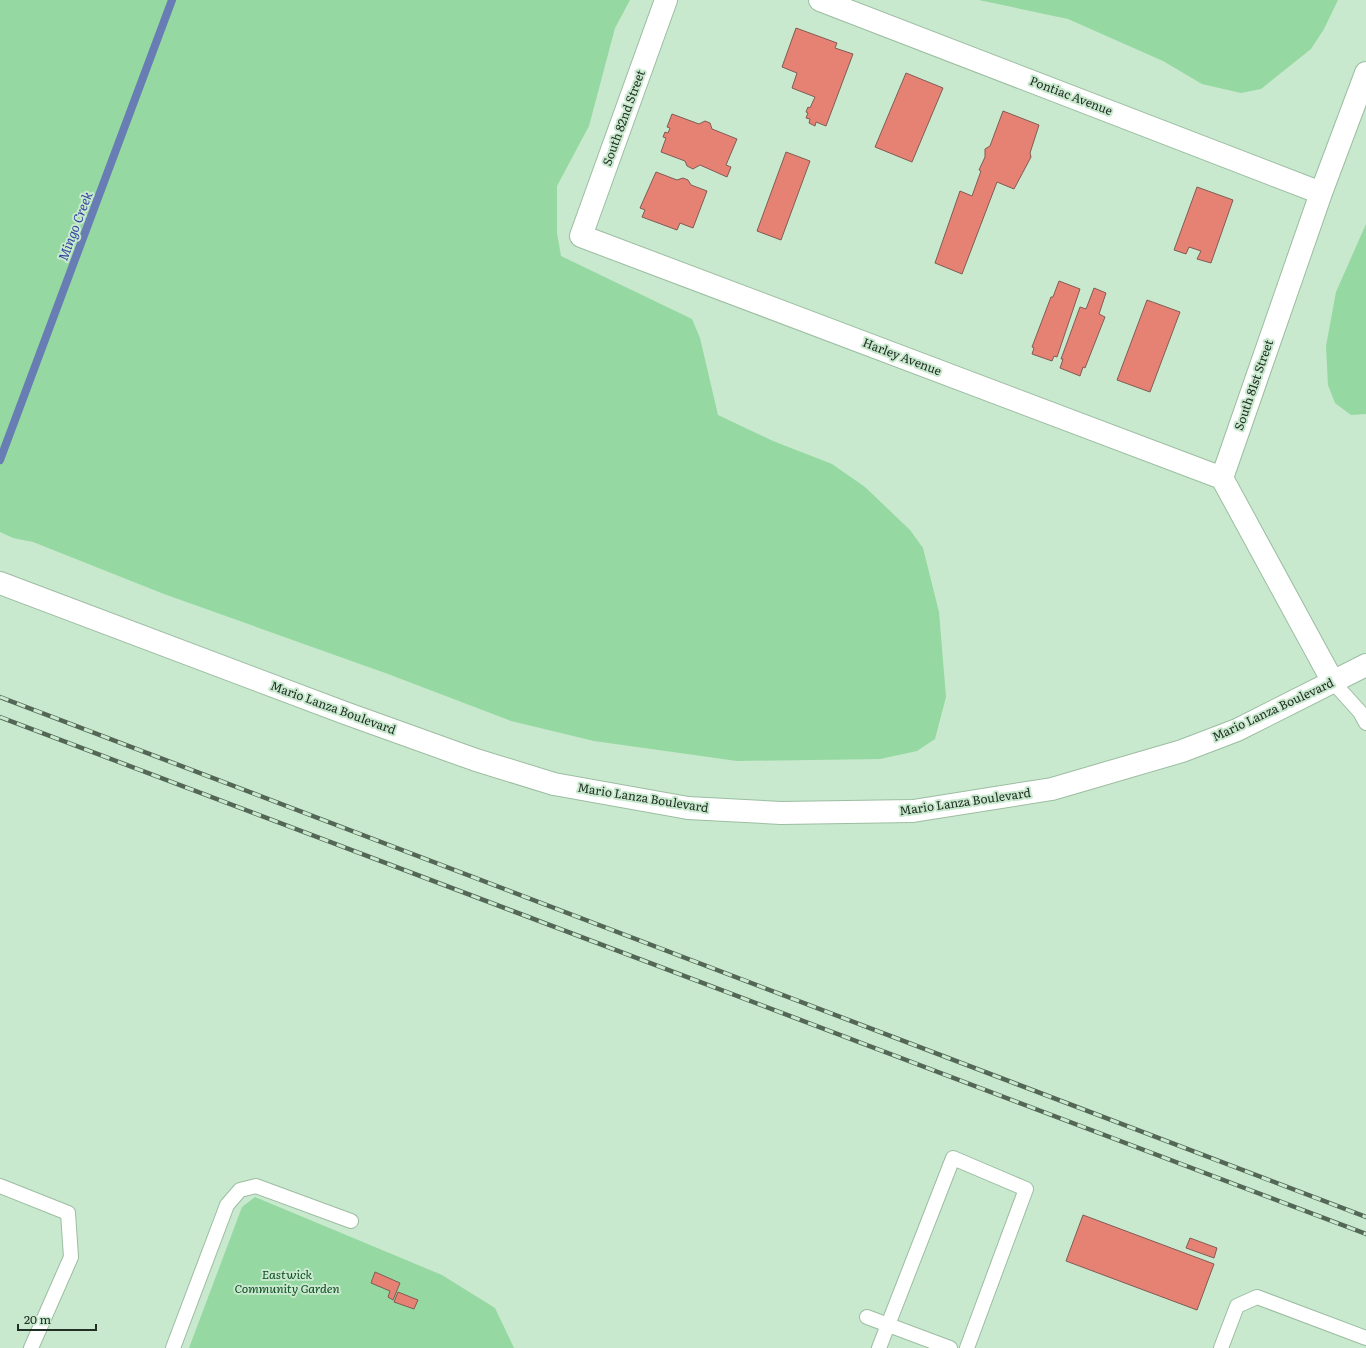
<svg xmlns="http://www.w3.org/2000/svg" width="1366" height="1348" font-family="Literata,serif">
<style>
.green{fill:#95d8a1}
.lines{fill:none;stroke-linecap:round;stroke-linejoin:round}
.stream{stroke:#677db3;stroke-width:8}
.building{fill:#e58274;stroke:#825b54}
.service-casing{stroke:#9cbda1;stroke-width:16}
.minor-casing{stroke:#9cbda1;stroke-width:24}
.tertiary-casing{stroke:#9cbda1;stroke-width:24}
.service{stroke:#fff;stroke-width:14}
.minor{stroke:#fff;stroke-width:22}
.tertiary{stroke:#fff;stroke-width:22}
.rail-casing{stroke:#546757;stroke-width:4.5}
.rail{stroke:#c8e9cd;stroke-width:3;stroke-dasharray:9;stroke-linecap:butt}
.labels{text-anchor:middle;stroke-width:4;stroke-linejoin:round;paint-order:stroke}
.street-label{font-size:12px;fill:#222f25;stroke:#c8e9cd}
.park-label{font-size:12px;font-style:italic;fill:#0e4c22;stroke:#c8e9cd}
.water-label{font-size:13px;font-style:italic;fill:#2f43a2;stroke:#c8e9cd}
</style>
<rect width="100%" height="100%" fill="#c8e9cd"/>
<!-- green -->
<path class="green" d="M0 0H630L615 28 589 126 557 186V233L561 256 692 319 700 338 718 415 773 441 832 464 865 487 910 530 923 548 939 612 946 697 935 739 917 751 880 759 737 761 594 741 511 721 388 674 164 594 33 542 13 538 0 532Z
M979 0H1338L1324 29 1311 49 1261 89 1241 93 1202 84 1163 61 1068 19Z
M1366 224V414L1351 415 1335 403 1328 385 1326 346 1336 292Z
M255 1197 442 1275 495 1308 514 1348H189L242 1207Z"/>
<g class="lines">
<!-- stream -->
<path class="stream" d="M0 460 172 0"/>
</g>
<!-- building -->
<path class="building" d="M796 28 837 43 835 48 853 54 826 126 816 122 815 126 809 123 810 119 806 118 808 113 806 112 808 107 810 108 815 97 792 88 797 73 782 67Z
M906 73 943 88 912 162 875 147Z
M1003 111 1039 125 1030 153 1031 157 1014 189 997 182 962 274 935 263 960 191 972 196 981 171 979 170 985 157V149L990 146Z
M672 114 699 124 705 121 710 123 712 129 737 139 726 165 731 167 727 177 700 165 693 169 687 166 685 161 661 152 666 138 663 137 665 132 668 133 670 128 667 127Z
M786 152 810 161 781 240 757 231Z
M656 172 677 180 683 178 688 180 691 185 707 191 693 228 680 223 677 230 642 217 645 210 640 208Z
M1197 187 1233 200 1211 263 1197 259 1201 251 1189 247 1186 254 1174 250Z
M1059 281 1080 289 1057 357 1054 356 1052 361 1032 354 1034 348 1032 347 1051 297H1053Z
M1094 288 1106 293 1099 314 1105 317 1085 368 1083 367 1080 376 1060 368 1063 359H1061L1080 307 1086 309Z
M1147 300 1180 312 1150 392 1117 380Z
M1083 1215 1214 1264 1197 1310 1066 1261Z
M1190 1238 1217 1248 1214 1258 1186 1248Z
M375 1272 400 1283 393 1300 388 1297 390 1291 371 1283Z
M398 1292 418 1300 414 1309 394 1302Z"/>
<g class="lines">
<!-- service casing -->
<g class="service-casing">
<path id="service" d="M1333 682 1360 712 1366 723
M0 1186 68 1213 71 1257 31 1348
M867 1317 950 1348
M173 1348 227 1205 240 1190 256 1186 351 1221
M879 1348 953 1158 1026 1189 967 1348
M1221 1348 1237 1306 1257 1297 1366 1338"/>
</g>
<!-- minor casing -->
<g class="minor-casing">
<path id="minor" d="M666 0 581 236 1222 478
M820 0 1321 193
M1333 682 1222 478 1321 193 1366 73"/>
</g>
<!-- tertiary casing -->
<g class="tertiary-casing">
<path id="tertiary" d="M0 583 345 713 476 760 554 784 688 808 781 813 913 811 1052 789 1182 751 1237 730 1366 665"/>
</g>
<!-- service -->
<use href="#service" class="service"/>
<!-- minor -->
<use href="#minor" class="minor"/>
<!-- tertiary -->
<use href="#tertiary" class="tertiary"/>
<!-- rail casing -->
<g class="rail-casing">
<path id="rail" d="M0 697 1366 1217
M0 717 1366 1234"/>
</g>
<!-- rail -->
<use href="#rail" class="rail"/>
</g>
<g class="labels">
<!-- street labels -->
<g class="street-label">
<text transform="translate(1071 96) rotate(21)" y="4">Pontiac Avenue</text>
<text transform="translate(624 118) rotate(-70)" y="4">South 82nd Street</text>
<text transform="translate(902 357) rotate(21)" y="4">Harley Avenue</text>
<text transform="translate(1254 385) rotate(-71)" y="4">South 81st Street</text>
<text transform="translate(333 708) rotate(20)" y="4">Mario Lanza Boulevard</text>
<text transform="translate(1273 710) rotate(-25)" y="4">Mario Lanza Boulevard</text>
<text transform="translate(643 798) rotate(9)" y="4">Mario Lanza Boulevard</text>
<text transform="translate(965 802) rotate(-8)" y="4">Mario Lanza Boulevard</text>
</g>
<!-- park labels -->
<g class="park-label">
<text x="287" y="1279">Eastwick<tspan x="287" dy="14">Community Garden</tspan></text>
</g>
<!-- water labels -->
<g class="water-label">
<text transform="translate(75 226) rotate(-69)" y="5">Mingo Creek</text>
</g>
</g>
<!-- scale -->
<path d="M18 1324v6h78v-6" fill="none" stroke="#222f25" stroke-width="2"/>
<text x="24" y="1324" font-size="12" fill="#222f25" stroke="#c8e9cd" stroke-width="3" paint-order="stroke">20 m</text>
</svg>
